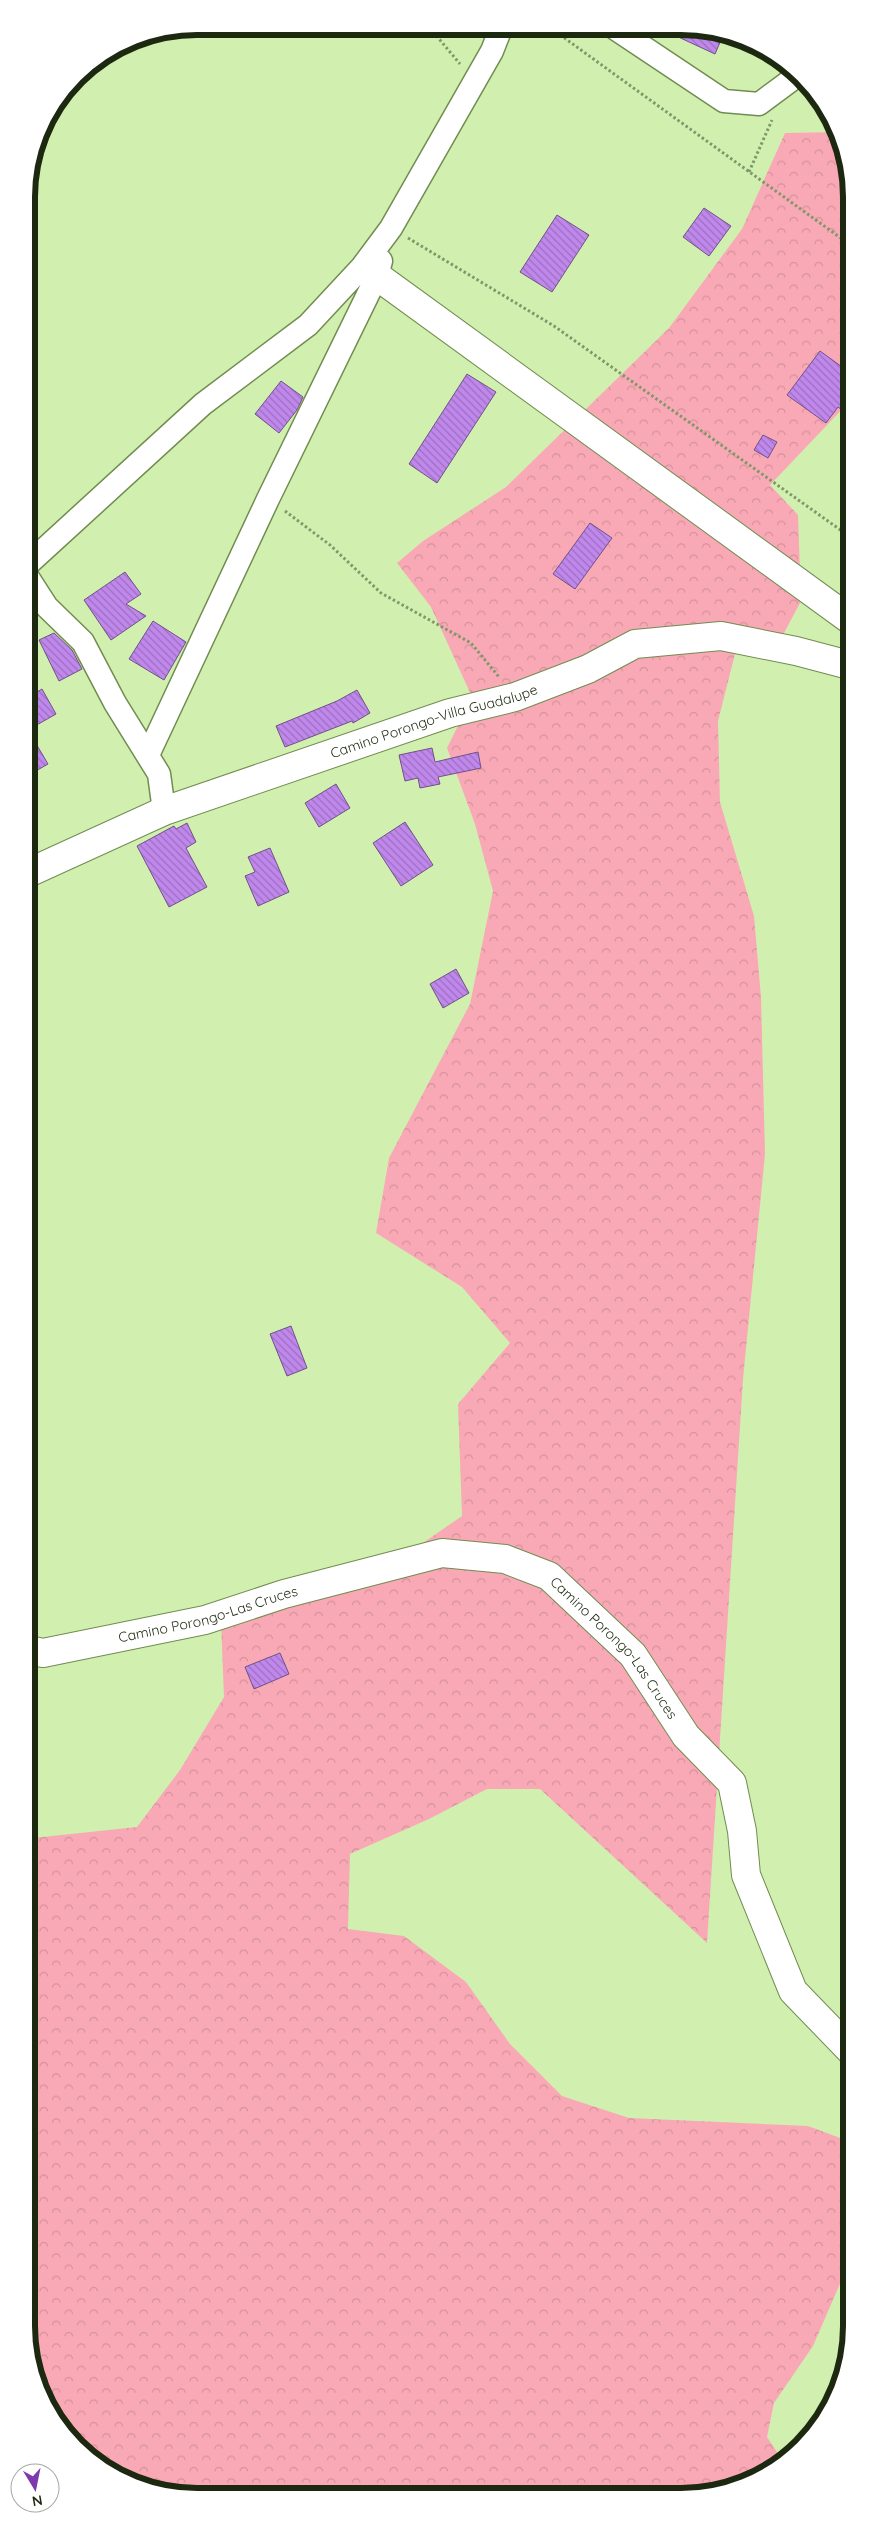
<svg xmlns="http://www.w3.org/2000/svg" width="878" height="2523" font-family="Quicksand,sans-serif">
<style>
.forest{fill:url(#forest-crowns)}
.building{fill:url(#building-back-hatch);stroke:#6f5187}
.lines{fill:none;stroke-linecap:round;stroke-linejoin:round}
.minor-casing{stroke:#718c50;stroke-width:25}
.tertiary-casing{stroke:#718c50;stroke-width:30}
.secondary-casing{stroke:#718c50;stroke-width:30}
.path{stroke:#819769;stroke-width:3;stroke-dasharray:2.5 2.5;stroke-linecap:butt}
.minor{stroke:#fff;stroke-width:22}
.tertiary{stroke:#fff;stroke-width:28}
.secondary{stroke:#fff;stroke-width:28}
.labels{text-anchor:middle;stroke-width:4;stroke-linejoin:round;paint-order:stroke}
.street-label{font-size:14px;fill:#1d2810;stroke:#fff}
.rim{fill:none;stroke:#1d2810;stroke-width:6}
</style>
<defs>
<pattern id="forest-crowns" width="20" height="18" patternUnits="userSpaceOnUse" patternTransform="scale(1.25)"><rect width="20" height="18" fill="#f9a9b6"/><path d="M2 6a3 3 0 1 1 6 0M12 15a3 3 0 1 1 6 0" fill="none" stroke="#d5919b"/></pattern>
<pattern id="building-back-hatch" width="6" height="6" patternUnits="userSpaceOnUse" patternTransform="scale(1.25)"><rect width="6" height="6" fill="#c088ec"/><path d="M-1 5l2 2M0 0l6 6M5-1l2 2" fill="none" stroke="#9b6fbe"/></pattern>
</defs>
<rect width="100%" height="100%" fill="#d1f0b0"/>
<!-- forest -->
<path class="forest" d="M837 132 848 163 849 402 770 485 798 515 801 601 783 635 738 642 718 721 720 802 754 916 761 997 765 1154 743 1379 707 1943 540 1789H487L429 1819 350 1854 348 1929 404 1936 466 1982 510 2044 562 2096 629 2118 808 2126 851 2142V2251L842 2279 813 2346 774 2403 767 2437 783 2461 767 2474 715 2493 164 2494 121 2479 76 2447 49 2411 30 2360 29 1836 33 1838 137 1827 180 1770 224 1697 221 1622 359 1587 462 1516 458 1404 510 1343 462 1287 376 1233 389 1158 470 1004 493 891 475 824 447 748 472 697 431 607 397 563 423 541 506 487 669 328 742 229 785 133Z"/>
<!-- building -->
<path class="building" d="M661 29 715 30 724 33 715 54Z
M704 208 731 226 709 256 683 237Z
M557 215 589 235 552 292 520 272Z
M820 351 849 372V415L838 407 826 423 787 395Z
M467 374 496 392 437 483 409 464Z
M281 381 303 397 297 410 279 433 255 414Z
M763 435 777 442 768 458 754 450Z
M590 523 612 538 575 589 553 574Z
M125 572 141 594 126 604 146 616 111 640 84 600Z
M153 621 186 642 164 680 129 659Z
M54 633 72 650 82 669 59 681 39 640Z
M42 689 56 714 28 730 48 764 27 776V698Z
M357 690 370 713 353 723 352 721 285 747 276 726 337 701Z
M432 748 435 762 478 752 481 768 438 777 440 784 420 788 418 778 405 781 399 755Z
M336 784 350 808 319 827 305 803Z
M405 822 433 865 401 886 373 843Z
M187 823 196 842 186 848 207 887 169 907 137 846 174 826 176 829Z
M270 848 289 892 258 906 245 876 255 872 248 857Z
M456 969 469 993 443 1008 430 984Z
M291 1326 307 1368 287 1376 270 1334Z
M280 1653 289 1674 254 1689 245 1667Z"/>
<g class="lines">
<!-- minor casing -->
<g class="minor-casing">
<path id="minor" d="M616 29 724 101 759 104 790 81 794 70
M27 565 203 404 308 325 362 267 391 228 492 51 501 28
M27 576 47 607 83 642 115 703 159 774 164 811
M148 755 268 499 377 276 381 261"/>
</g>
<!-- tertiary casing -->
<g class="tertiary-casing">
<g id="tertiary">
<path d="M377 276 849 619"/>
<path id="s1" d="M28 873 164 811 450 713 515 697 588 669 635 644 721 636 796 651 849 665"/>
</g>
</g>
<!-- secondary casing -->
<g class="secondary-casing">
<g id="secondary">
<path id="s2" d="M29 1650 43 1653 205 1620 284 1594 442 1553 505 1559 549 1576 633 1655 686 1736 732 1783 742 1831 746 1875 793 1991 851 2051"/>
</g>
</g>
<!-- path -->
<path class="path" d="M430 28 460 64
M552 29 849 244
M749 172 772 120
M408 238 554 326 849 536
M285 511 330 545 381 593 471 643 499 677"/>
<!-- minor -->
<use href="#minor" class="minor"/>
<!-- tertiary -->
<use href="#tertiary" class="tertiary"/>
<!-- secondary -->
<use href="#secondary" class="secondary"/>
</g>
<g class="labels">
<!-- street labels -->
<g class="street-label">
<text dy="5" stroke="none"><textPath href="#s1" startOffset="434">Camino Porongo-Villa Guadalupe</textPath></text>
<text dy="5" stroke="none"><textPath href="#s2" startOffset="184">Camino Porongo-Las Cruces</textPath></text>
<text dy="5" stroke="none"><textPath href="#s2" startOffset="634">Camino Porongo-Las Cruces</textPath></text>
</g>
</g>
<!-- crop -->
<path d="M0 0H878V2523H0ZM197 35H681A162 162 0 0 1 843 197V2326A162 162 0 0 1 681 2488H197A162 162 0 0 1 35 2326V197A162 162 0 0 1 197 35Z" fill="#fff" fill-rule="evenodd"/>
<path class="rim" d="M197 35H681A162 162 0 0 1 843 197V2326A162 162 0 0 1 681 2488H197A162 162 0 0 1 35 2326V197A162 162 0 0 1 197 35Z"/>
<!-- north arrow -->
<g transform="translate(35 2488) rotate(170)"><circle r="24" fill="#ffffff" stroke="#a5a99f"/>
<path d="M0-4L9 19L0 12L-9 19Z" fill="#7e39ac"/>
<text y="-8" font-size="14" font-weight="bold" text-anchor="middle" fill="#1d2810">N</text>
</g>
</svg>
